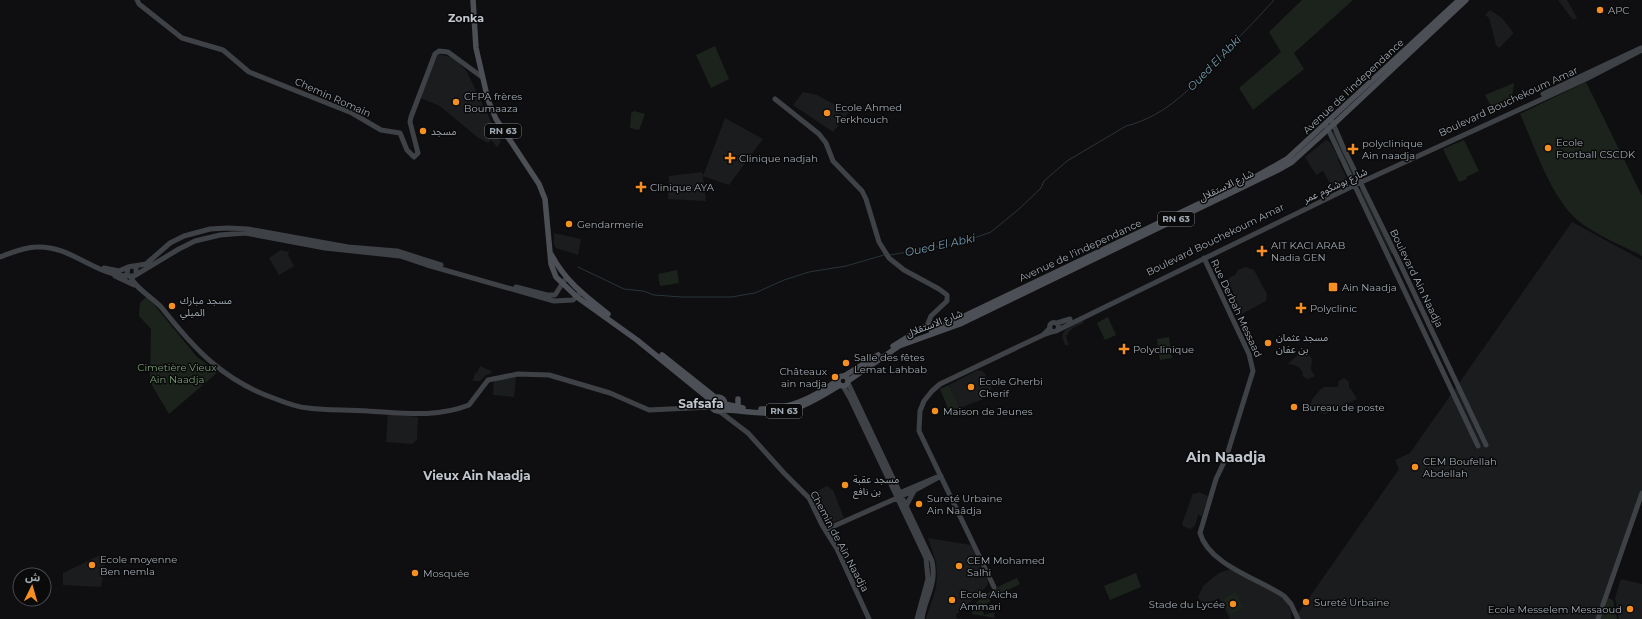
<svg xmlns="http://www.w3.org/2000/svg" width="1642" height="619" font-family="Montserrat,'Noto Sans Arabic',sans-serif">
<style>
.built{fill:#1b1c1e}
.green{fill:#1c231c}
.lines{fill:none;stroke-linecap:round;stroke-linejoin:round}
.stream{stroke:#293439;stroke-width:1}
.secondary{stroke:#3e4146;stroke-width:5}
.primary{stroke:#4c4f55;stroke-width:5.5}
.poi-dot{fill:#f68f22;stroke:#0a0a0b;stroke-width:1.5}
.labels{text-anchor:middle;stroke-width:3;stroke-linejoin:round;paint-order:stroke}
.shield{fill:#0a0a0b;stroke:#737980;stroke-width:1}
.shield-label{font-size:9px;font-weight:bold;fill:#a0a8b2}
.poi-label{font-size:10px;fill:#a0a8b2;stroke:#0a0a0b;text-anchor:start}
.street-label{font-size:10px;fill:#a0a8b2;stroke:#0a0a0b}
.park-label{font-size:10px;fill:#799e76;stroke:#0a0a0b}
.neighbourhood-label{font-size:11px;font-weight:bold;fill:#c1c6ce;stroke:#0a0a0b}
.water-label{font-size:11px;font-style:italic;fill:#759caf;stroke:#0a0a0b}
.quarter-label{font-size:12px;font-weight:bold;fill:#c1c6ce;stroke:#0a0a0b}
.district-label{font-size:14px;font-weight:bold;fill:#c1c6ce;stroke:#0a0a0b}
</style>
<rect width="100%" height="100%" fill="#0f0f11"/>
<!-- built -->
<path class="built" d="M1558 0H1567L1577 18 1573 20Z
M1490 10 1502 18 1513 32V34L1499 48 1496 45 1489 18 1485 15Z
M438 54 455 58 467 72 501 142 497 147 491 140 488 143 477 137 440 106 420 98Z
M803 92 817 95 849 112 833 132 793 105Z
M725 118 763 139 729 185 703 176 706 201 668 199 669 176 702 172 703 176Z
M1326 140 1330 142 1339 159 1338 160 1348 181 1345 186 1334 191 1323 171 1316 175 1305 157Z
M1572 222 1642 260V495L1598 619H1298L1297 615 1399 469 1395 460 1410 453Z
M554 233 581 239 578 255 556 248 554 245Z
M281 250 289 252 288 255 294 266 279 275 269 258Z
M1245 267 1254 270 1267 294 1266 301 1240 315 1232 299 1235 297 1227 279 1235 275 1238 270Z
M1083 320 1084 323 1073 328 1069 332 1066 337 1069 345H1065L1062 336 1065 330Z
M1305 348 1312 359 1311 370 1315 376 1308 379 1302 376 1303 373 1299 367 1291 364 1287 365Z
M480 366 492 371 490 374 486 375 480 381H473L475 373H477Z
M978 370 984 372 992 389 984 393 986 398 960 408 949 385Z
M516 377 514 397 493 395 494 380Z
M1344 378 1349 382V388L1351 389 1357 399 1325 414 1308 409 1313 398 1320 390 1324 387H1338L1339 381Z
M388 414 418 417 417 440 412 444 386 442Z
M827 486 833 490 844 518 823 527 809 495Z
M1198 492 1208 496 1202 516 1198 515 1195 526 1190 529 1183 526 1182 524 1193 493 1197 494Z
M928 538 971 545 987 579 988 584 985 588 956 615V618L963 619H926L936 588 937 575 936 562Z
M102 554 106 557 101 587 63 585V573Z
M1231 569 1282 597 1288 603 1291 613V619H1230L1219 598 1203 606 1198 597 1203 586 1219 573Z
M1621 579 1642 584V619H1619L1615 598Z"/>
<!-- green -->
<path class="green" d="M1302 0H1353L1294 53 1304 69 1253 110 1239 88 1281 52 1269 32Z
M715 46 729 79 711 88 696 55Z
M1586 82 1642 196V256C1623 246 1603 238 1585 226 1552 204 1536 149 1520 114Z
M1514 83 1512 97 1508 107 1505 108 1491 106 1485 95Z
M634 111 645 114 639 130 630 128 631 113Z
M1334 132 1357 179 1355 180 1332 133Z
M1464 140 1479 171 1466 177 1467 179 1459 182 1443 149Z
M1359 189H1361L1393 253 1391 254Z
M677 270 679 283 660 286 658 274Z
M147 296 197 357 218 372 169 414 150 382 151 329 139 316 140 303Z
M1108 317 1116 335 1105 340 1097 323Z
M1169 337 1172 358 1160 360 1157 339Z
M949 385 960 408 949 411 940 389Z
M1136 573 1141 587 1110 600 1104 586Z
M1017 578 1020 584 991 598 990 602 982 606 984 615 995 612 994 616 995 618 972 614C972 597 1004 584 1017 578Z
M1236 592 1243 608 1231 615 1223 599Z
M1608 598 1613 600 1617 619H1601Z"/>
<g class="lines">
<!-- stream -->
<path class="stream" d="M890 255 960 243 991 232 1019 209 1041 188 1044 181 1067 161 1126 126C1167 116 1194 85 1221 56 1239 37 1257 19 1274 0
M578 267 624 289 643 291 654 295 682 297H731L755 293 784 280 809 272 846 266 884 255"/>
<!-- secondary -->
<path class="secondary" d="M137 0 139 4 182 38 223 50 249 72 352 113 381 130 400 133 407 150 414 157 418 153 410 122 411 117 435 54 439 51 448 52 482 77
M1543 94 1641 48
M775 99 819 134 826 143 833 161 862 191 866 199 879 242 889 258 904 270 939 289 947 295V301L931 316 927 326
M1331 119 1344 149 1397 257 1486 445
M1327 127 1478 446
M0 257C11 253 24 247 36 247 71 245 95 276 129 276
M1204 258 1249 354 1253 371 1226 458 1216 479 1200 533C1209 565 1259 579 1284 596L1291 604 1298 619
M134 266 146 264 170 243 184 236 210 229 228 228 248 229 348 247 397 251 441 265
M104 268 119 271 128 267
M136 275V268L133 266 128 267 127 274 129 276H134L179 249 195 241 220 235 245 233 325 248 400 256 427 265 554 301 573 300 579 294
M115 276 134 285
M131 277C134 287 153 298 162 308 195 350 224 381 276 399 286 403 296 407 308 408 328 411 348 409 368 411 403 413 436 418 469 405L488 380 518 374 549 375 610 393 649 410 712 407
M516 287 547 295H555L566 278
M1049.5 327a4.5 4.5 0 1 1 9 0a4.5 4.5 0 1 1-9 0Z
M1057 323 1070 319
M1050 328 1043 335 1052 332
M1058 330 1355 185 1588 78 1642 50
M848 383 932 561C937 585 925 597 922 619
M843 386 850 398 926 558 928 579 917 619
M719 411 748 433 784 473 809 498 822 525 837 549 869 619
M897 494 937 477
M906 506 914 491
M825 530 915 490 941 476
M994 587 919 431 920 411 924 401 932 391 940 384 1043 335
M1598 619 1642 493"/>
<!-- primary -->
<path class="primary" d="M473 0 476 48 488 100 496 119 539 184 545 199 551 264 556 277 577 297 637 340 712 401
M551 254C565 281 585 296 608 314
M931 330 952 322 1257 176 1287 159 1459 0
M893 346 924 327 938 325
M662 355 716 398
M838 381a5 5 0 1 1 10 0a5 5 0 1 1-10 0Z
M844 376 878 355
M848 381 899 346 960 324 1278 170 1292 162 1337 121 1466 0
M711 404a7 7 0 1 1 14 0a7 7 0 1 1-14 0Z
M738 399V407
M725 404 743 408
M761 409C790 410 815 397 838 380
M723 410C737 410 751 413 766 413 794 414 817 399 840 385"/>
</g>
<!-- markers -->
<g class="poi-dot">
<circle cx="1600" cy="10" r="4"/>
<circle cx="456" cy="102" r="4"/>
<circle cx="827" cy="113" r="4"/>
<circle cx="423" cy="131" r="4"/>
<circle cx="1548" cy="148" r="4"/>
<path d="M1351 143h4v4h4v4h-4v4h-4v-4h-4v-4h4z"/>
<path d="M728 152h4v4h4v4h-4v4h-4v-4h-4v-4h4z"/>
<path d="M639 181h4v4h4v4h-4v4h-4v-4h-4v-4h4z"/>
<circle cx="569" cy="224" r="4"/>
<path d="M1260 245h4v4h4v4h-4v4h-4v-4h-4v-4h4z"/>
<rect x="1328" y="282" width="10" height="10" rx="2"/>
<circle cx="172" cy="306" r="4"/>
<path d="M1299 302h4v4h4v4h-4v4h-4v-4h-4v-4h4z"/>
<circle cx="1268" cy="343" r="4"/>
<path d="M1122 343h4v4h4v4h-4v4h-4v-4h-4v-4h4z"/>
<circle cx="846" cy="363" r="4"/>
<circle cx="835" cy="377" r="4"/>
<circle cx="971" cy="387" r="4"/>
<circle cx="1294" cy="407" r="4"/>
<circle cx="935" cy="411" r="4"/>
<circle cx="1415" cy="467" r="4"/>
<circle cx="845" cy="485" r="4"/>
<circle cx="919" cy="504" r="4"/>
<circle cx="92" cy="565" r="4"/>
<circle cx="959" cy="566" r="4"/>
<circle cx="415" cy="573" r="4"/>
<circle cx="952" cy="600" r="4"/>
<circle cx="1306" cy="602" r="4"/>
<circle cx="1233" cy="604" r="4"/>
<circle cx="1630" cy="609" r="4"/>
</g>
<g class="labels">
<!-- shield labels -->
<g class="shield">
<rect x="485" y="124" width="36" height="14" rx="3"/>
<rect x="1158" y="212" width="36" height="14" rx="3"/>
<rect x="766" y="404" width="36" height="14" rx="3"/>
</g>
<g class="shield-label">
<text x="503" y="134">RN 63</text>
<text x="1176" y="222">RN 63</text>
<text x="784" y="414">RN 63</text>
</g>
<!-- poi labels -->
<g class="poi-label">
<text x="1608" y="14">APC</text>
<text x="464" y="100">CFPA frères<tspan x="464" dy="12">Boumaaza</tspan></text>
<text x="835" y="111">Ecole Ahmed<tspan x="835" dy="12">Terkhouch</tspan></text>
<text x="431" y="135">مسجد</text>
<text x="1556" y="146">Ecole<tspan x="1556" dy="12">Football CSCDK</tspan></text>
<text x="1362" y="147">polyclinique<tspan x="1362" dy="12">Ain naadja</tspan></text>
<text x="739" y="162">Clinique nadjah</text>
<text x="650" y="191">Clinique AYA</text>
<text x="577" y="228">Gendarmerie</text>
<text x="1271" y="249">AIT KACI ARAB<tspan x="1271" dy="12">Nadia GEN</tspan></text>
<text x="1342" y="291">Ain Naadja</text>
<text x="180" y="304">مسجد مبارك<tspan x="180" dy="12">الميلي</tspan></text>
<text x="1310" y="312">Polyclinic</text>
<text x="1276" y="341">مسجد عثمان<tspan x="1276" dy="12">بن عفان</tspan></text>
<text x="1133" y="353">Polyclinique</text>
<text x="854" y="361">Salle des fêtes<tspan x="854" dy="12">Lemat Lahbab</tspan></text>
<text x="827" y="375" text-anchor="end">Châteaux<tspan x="827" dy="12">ain nadja</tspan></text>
<text x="979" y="385">Ecole Gherbi<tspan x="979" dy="12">Cherif</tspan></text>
<text x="1302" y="411">Bureau de poste</text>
<text x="943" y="415">Maison de Jeunes</text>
<text x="1423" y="465">CEM Boufellah<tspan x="1423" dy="12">Abdellah</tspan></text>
<text x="853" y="483">مسجد عقبة<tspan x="853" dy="12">بن نافع</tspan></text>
<text x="927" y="502">Sureté Urbaine<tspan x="927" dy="12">Ain Naâdja</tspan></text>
<text x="100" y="563">Ecole moyenne<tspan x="100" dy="12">Ben nemla</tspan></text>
<text x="967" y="564">CEM Mohamed<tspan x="967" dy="12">Salhi</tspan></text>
<text x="423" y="577">Mosquée</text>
<text x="960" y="598">Ecole Aicha<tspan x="960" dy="12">Ammari</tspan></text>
<text x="1314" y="606">Sureté Urbaine</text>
<text x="1225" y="608" text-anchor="end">Stade du Lycée</text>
<text x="1622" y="613" text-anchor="end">Ecole Messelem Messaoud</text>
</g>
<!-- street labels -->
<g class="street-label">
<text transform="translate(1353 86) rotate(-43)" y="4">Avenue de l'independance</text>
<text transform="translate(333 97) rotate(24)" y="4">Chemin Romain</text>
<text transform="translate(1508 101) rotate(-25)" y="4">Boulevard Bouchekoum Amar</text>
<text transform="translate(1226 185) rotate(-26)" y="4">شارع الاستقلال</text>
<text transform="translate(1335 185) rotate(-25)" y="4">شارع بوشكوم عمر</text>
<text transform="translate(1215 239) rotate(-26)" y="4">Boulevard Bouchekoum Amar</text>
<text transform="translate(1080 250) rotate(-25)" y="4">Avenue de l'independance</text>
<text transform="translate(1417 278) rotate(64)" y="4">Boulevard Ain Naadja</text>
<text transform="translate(1237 308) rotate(65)" y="4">Rue Derbah Messaad</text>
<text transform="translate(934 323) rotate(-21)" y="4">شارع الاستقلال</text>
<text transform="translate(840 541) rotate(62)" y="4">Chemin de Aïn Naadja</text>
</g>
<!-- park labels -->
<g class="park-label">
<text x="177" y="371">Cimetière Vieux<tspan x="177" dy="12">Ain Naadja</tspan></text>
</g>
<!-- neighbourhood labels -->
<g class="neighbourhood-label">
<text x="466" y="22">Zonka</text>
</g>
<!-- water labels -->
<g class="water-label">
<text transform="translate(1214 63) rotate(-46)" y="4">Oued El Abki</text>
<text transform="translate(940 245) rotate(-12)" y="4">Oued El Abki</text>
</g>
<!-- quarter labels -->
<g class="quarter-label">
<text x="701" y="408">Safsafa</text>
<text x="477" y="480">Vieux Ain Naadja</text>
</g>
<!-- district labels -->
<g class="district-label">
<text x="1226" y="462">Ain Naadja</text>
</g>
</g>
<!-- north arrow -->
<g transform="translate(32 587) rotate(5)"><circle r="19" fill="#0a0a0b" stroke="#46494e"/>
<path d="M0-3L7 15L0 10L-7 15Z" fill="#f68f22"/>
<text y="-6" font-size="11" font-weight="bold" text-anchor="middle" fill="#a0a8b2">ش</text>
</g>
</svg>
